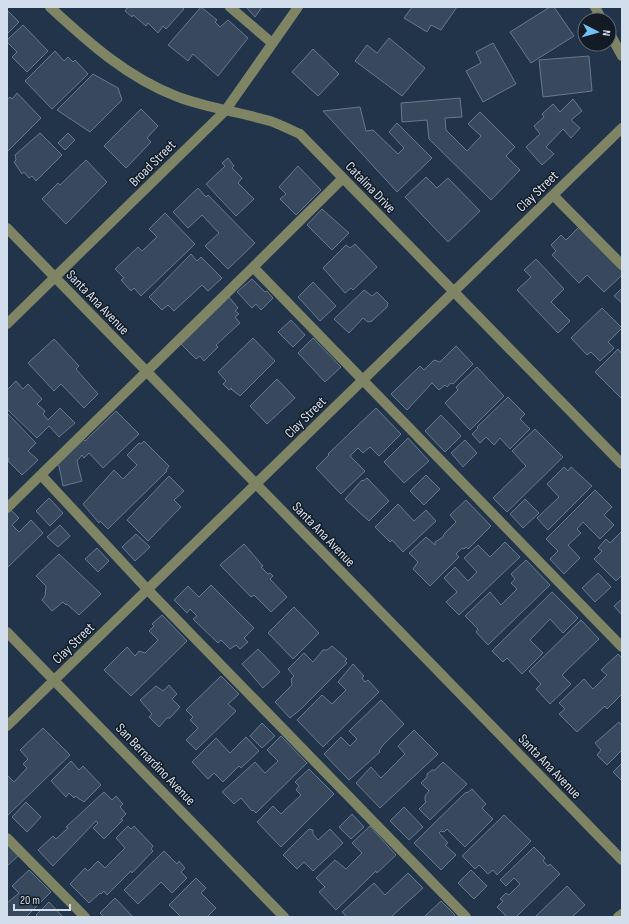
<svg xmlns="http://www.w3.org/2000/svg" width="629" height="924" font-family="'Sofia Sans Condensed',sans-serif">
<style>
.building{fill:#38495d;stroke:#647992}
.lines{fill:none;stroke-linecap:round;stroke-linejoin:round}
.minor{stroke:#7f8465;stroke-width:10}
.labels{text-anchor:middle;stroke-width:3;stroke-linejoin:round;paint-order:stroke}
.street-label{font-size:14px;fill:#d3deec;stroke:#131b25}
</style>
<rect width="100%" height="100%" fill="#223449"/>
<!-- building -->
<path class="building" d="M128 7H182L184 9 166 29 163 26 158 33 148 23 146 26 133 15 132 17 125 11Z
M201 7 217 20 215 22 220 27 228 20 248 38 218 76 193 54 188 61 168 45Z
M246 7H262L255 17Z
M412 7H457L441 30 431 25 427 32 404 18Z
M550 7H554L574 36 531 63 510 32Z
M7 10 19 22 7 34Z
M23 25 48 51 27 72 12 57 17 52 7 42V40Z
M389 38 425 68 402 96 355 61 367 45 377 53Z
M493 43 516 84 483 102 466 71 481 63 476 52Z
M313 49 339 74 318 96 292 72Z
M55 51 64 61 68 57 73 62 75 60 88 74 52 109 25 81Z
M589 56 592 91 543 97 539 60Z
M93 74 118 88 122 100 90 132 57 110Z
M17 93 41 118 7 152V100L10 97 12 99Z
M460 98 462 117 445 118 446 130 467 151 481 136 468 124 480 112 515 147 506 156 520 170 491 200 429 139 427 120 402 122 401 103Z
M573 99 582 111 571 120 580 128 571 138 563 129 546 147 554 154 542 165 526 147 540 134 534 126 544 117 542 114 553 104 560 112Z
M360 107 366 131 373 130 398 154 404 148 389 132 397 123 432 158 397 192 323 111Z
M141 109 158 126 147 138 151 142 126 168 104 146Z
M40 133 62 155 36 181 32 176 29 178 24 172 22 174 14 162 16 160 15 155Z
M68 133 75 140 65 150 58 143Z
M228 158 234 166 232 168 242 178 238 183 254 199 236 216 206 184 225 166 222 163Z
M86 160 107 182 66 224 42 199 58 183 60 185Z
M298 166 321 190 296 215 280 199 286 194 279 187Z
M426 177 437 188 448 178 480 211 448 242 405 197Z
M198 188 206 197 208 195 255 243 228 269 205 246 219 233 202 215 188 228 173 212Z
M322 209 349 233 332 250 307 225Z
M165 213 195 244 141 296 134 288 131 291 121 280 124 278 115 269 138 247 142 251 157 237 149 229Z
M579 227 622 271V275L604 292 587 275 579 283 552 255 556 251 551 245 561 235 566 240Z
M355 244 377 267 353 290 351 288 345 293 323 268 346 245 350 248Z
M191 254 197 261 201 257 222 278 208 291 202 285 174 311 168 305 162 310 149 297Z
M536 259 564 289 551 302 570 321 558 333 517 290 531 277 524 270Z
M252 279 265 292 267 291 273 298 261 310 256 304 252 308 237 292Z
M313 282 336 306 320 321 298 297Z
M622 288V303L614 296Z
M364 290 372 296 377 292 388 303 387 307 372 321 368 322 363 318 349 333 334 319Z
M229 297 238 308 235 311 239 314 235 317 240 323 216 345 218 347 204 361 200 356 196 359 181 344Z
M602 308 622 328 608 342 614 348 600 361 591 352 587 355 571 338Z
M291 320 305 335 293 347 278 332Z
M253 338 275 361 240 396 231 389 232 388 229 390 223 384 226 381 218 372Z
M313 338 341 367 325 382 298 353Z
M54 339 79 366 76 369 98 394 84 408 61 384 54 391 28 363Z
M456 346 473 364 453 384 451 383 447 387 445 385 439 390 432 383 407 410 391 394 420 366 424 370 434 360 440 362Z
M618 349 622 354V399L595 372Z
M477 367 504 396 470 430 445 403 458 390 456 387Z
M277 379 295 398 267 424 250 406Z
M16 381 23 389 28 384 42 399 37 404 45 411 43 414 48 420 60 408 75 423 59 437 49 426 37 438 7 409V390Z
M508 397 525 414 520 419 530 429 510 449 500 438 494 445 486 437 480 443 472 434 478 428 477 427Z
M376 408 401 434 379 456 370 447 363 453 358 448 350 456 365 471 341 494 316 468 329 455 328 454Z
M116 411 139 434 103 468 89 453 84 458 82 455 77 461 82 481 63 486 59 466 56 464 82 438 85 441Z
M7 413 36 443 28 451 38 460 22 475 8 461 9 459 7 457Z
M441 415 461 436 445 452 425 431Z
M535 429 563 457 507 512 493 498 526 466 512 451Z
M408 438 429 461 404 483 384 462Z
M465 440 477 453 463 467 451 453Z
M144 441 169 466 166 470 167 471 108 529 100 521 99 523 83 504 114 470 123 479 137 465 127 455 139 443 141 444Z
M564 467 568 471 571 467 592 486 548 530 537 518 559 497 547 484Z
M426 475 440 489 424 505 410 491Z
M169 476 184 491 174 500 181 507 148 541 127 520Z
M367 478 389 501 369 521 345 499 362 480 363 481Z
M595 490 612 507 604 515 614 525 600 539 583 522 577 529 581 533 568 545 580 558 564 574 550 559 558 551 546 539Z
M49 498 63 513 50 526 36 511Z
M525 499 539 513 523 528 510 514Z
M466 500 491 526 468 549 466 547 464 549 462 548 456 554 459 557 430 586 413 569 418 562 409 553 426 537 435 545V542L443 537 444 534 456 522 450 515Z
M398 504 414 521 426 510 436 521 403 552 392 540 390 542 375 527Z
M11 510 19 518 12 525 19 532 31 520 43 533 7 568V514Z
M60 525 70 536 58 547 47 537Z
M622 531V575L616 581 594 559 602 551 598 548 606 539 610 543Z
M136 534 150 547 135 561 122 547Z
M505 542 520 557 459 615 446 602 457 592 444 578 455 567 468 581 477 572 464 558 478 545 490 557Z
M244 544 263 566 261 567 268 574 270 573 273 576 270 579 287 597 271 612 254 595 251 597 220 565Z
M97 548 109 561 98 572 85 559Z
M59 554 101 594 79 615 67 604 66 605 63 602 52 611 42 600 45 596 46 586 36 576Z
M526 560 550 585 488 645 476 632 478 629 465 616 490 592 501 605 517 589 511 583 515 579 511 574Z
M598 573 611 587 595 602 582 588Z
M211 585 254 628 244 638 248 642 240 649 236 645 230 649 221 640 218 643 193 619 197 616 190 609 187 613 174 600 188 586 199 597Z
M552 592 578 618 563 633 550 619 530 640 543 653 522 674 507 658 503 662 492 651Z
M622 599V615L614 606Z
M294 607 319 633 293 659 268 633Z
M162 615 187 641 131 696 104 670 127 647 135 656 139 651 145 653 158 640 149 631 154 626 152 624Z
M581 620 599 639 562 675 571 684 550 704 536 689 541 684 529 671Z
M332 646 347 659 345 661 347 663 301 709 290 718 275 702 292 685 291 679 294 676 288 669 304 653 313 662 323 650H327Z
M258 649 280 672 263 688 242 664Z
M618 654 622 658V694L607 709 605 706 577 732 559 714 565 709 559 703 584 679 593 689 607 675 601 670Z
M353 664 364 676 362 678 365 682 368 680 379 692 323 747 297 720 322 695 332 704 346 690 338 682Z
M221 676 239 694 228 704 236 711 196 750 186 740 198 728 190 720 193 717 186 710Z
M169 685 177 694 172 699 180 707 170 718H167L159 727 149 717 152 714 140 700 156 686 163 691Z
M381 700 404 724 383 745 379 751 380 752 349 780 324 754 341 737 350 746 357 739 349 731Z
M619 722 622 726V750L607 765 597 755 601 750 595 743Z
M262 723 275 736 262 748 250 736Z
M43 728 70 755 7 816V775L14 782 27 768 23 764 28 759 20 750Z
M414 730 438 754 380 808 356 783 371 767 381 778 405 754 398 746Z
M281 736 307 763 256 813 253 810 252 811 241 798 234 804 222 792 255 762 265 773 278 761 267 750Z
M246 737 259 751 241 768 239 766 223 782 214 773 208 779 192 762 216 738 230 753Z
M71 761 79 770 83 766 101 785 84 802 75 796 74 798 69 793 66 797 51 781Z
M443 762 467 784 430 820 419 809 426 802 425 801V796L429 791 421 783 427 777V774L432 770H435Z
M622 763V781L613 772Z
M309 769 334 794 281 847 257 822 273 806 281 814 301 795 296 790 299 786 295 782Z
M472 789 486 804 482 808 493 819 465 847 447 829 444 832 441 831 439 833 448 843 445 845 456 855 441 870 414 843 466 792 467 793Z
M104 792 112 800 116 796 123 804 120 807 126 814 121 819 123 820 104 839 93 828 98 823 96 821 53 866 38 850 53 836 56 839 68 828 66 827Z
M26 802 41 817 27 832 12 817Z
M404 807 423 827 409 840 390 821Z
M352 814 364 827 351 839 339 827Z
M504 815 531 841 497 875 493 870 488 874 479 865 475 869 462 856Z
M128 826 131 829 134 826 153 846 151 849 153 851 132 873 131 871 107 895 104 891 101 894 100 893 89 903 70 884 85 868 88 871 98 861 105 868 125 848 116 838Z
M370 826 396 855 377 873 376 871 336 910 319 892 325 887 316 878 335 860 346 869 362 853 352 843Z
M309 829 313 830V834L318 840 330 829 343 843 313 871 304 862 297 869 283 855Z
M7 844 18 856 7 866Z
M534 847 545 858 543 861 548 866 550 864 560 874 516 917H507L497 907 503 901 500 899 506 893 509 895 520 884 514 878 506 886 500 880Z
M164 851 177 864 179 861 185 868 181 872 187 878 172 893 161 882 138 904 124 890Z
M29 870 51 892 26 917H7V903L19 893 12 886Z
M471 870 487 886 474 899 458 883Z
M408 873 423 888 391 917H347L342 912 374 883 385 895Z
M196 878 206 888 201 893 216 908 207 917H181L169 905Z
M567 886 585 905 572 917H535Z
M115 898 133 917H104L100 913Z
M441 901 455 915 453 917H424Z
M49 902 63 917H38L36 915Z"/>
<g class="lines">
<!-- minor -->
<path class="minor" d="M50 7C89 43 128 78 178 97 208 108 239 112 270 121 280 124 290 130 300 134L622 464
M230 7 272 43
M595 7 602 20
M609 32 622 56
M553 195 622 265
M7 228 622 860
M254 268 622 647
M7 324 225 111 298 7
M41 475 148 590 466 917
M7 508C119 398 232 289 343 178
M7 632 284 917
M7 726 622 128
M7 838 85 917
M618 917 622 914"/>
</g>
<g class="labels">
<!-- street labels -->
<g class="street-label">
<text transform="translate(152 163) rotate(-45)" y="5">Broad Street</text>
<text transform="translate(371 187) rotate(46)" y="5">Catalina Drive</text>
<text transform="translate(537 191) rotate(-44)" y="5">Clay Street</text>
<text transform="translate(98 302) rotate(46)" y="5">Santa Ana Avenue</text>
<text transform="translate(305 417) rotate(-45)" y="5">Clay Street</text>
<text transform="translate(324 534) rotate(46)" y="5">Santa Ana Avenue</text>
<text transform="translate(73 643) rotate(-44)" y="5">Clay Street</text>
<text transform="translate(156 764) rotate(46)" y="5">San Bernardino Avenue</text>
<text transform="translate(550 766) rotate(46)" y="5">Santa Ana Avenue</text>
</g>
</g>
<!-- border -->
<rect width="629" height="924" fill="none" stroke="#d3deec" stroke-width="16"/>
<!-- north arrow -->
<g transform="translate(597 32) rotate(96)"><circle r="19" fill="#131b25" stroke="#606975"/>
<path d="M0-3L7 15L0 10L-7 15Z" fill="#74c0f6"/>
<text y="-6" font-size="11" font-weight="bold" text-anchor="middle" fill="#d3deec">N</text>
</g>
<!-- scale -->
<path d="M14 904v6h56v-6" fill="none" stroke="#d3deec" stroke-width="2"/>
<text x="20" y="904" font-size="12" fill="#d3deec" stroke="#131b25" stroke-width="3" paint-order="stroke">20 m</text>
</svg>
